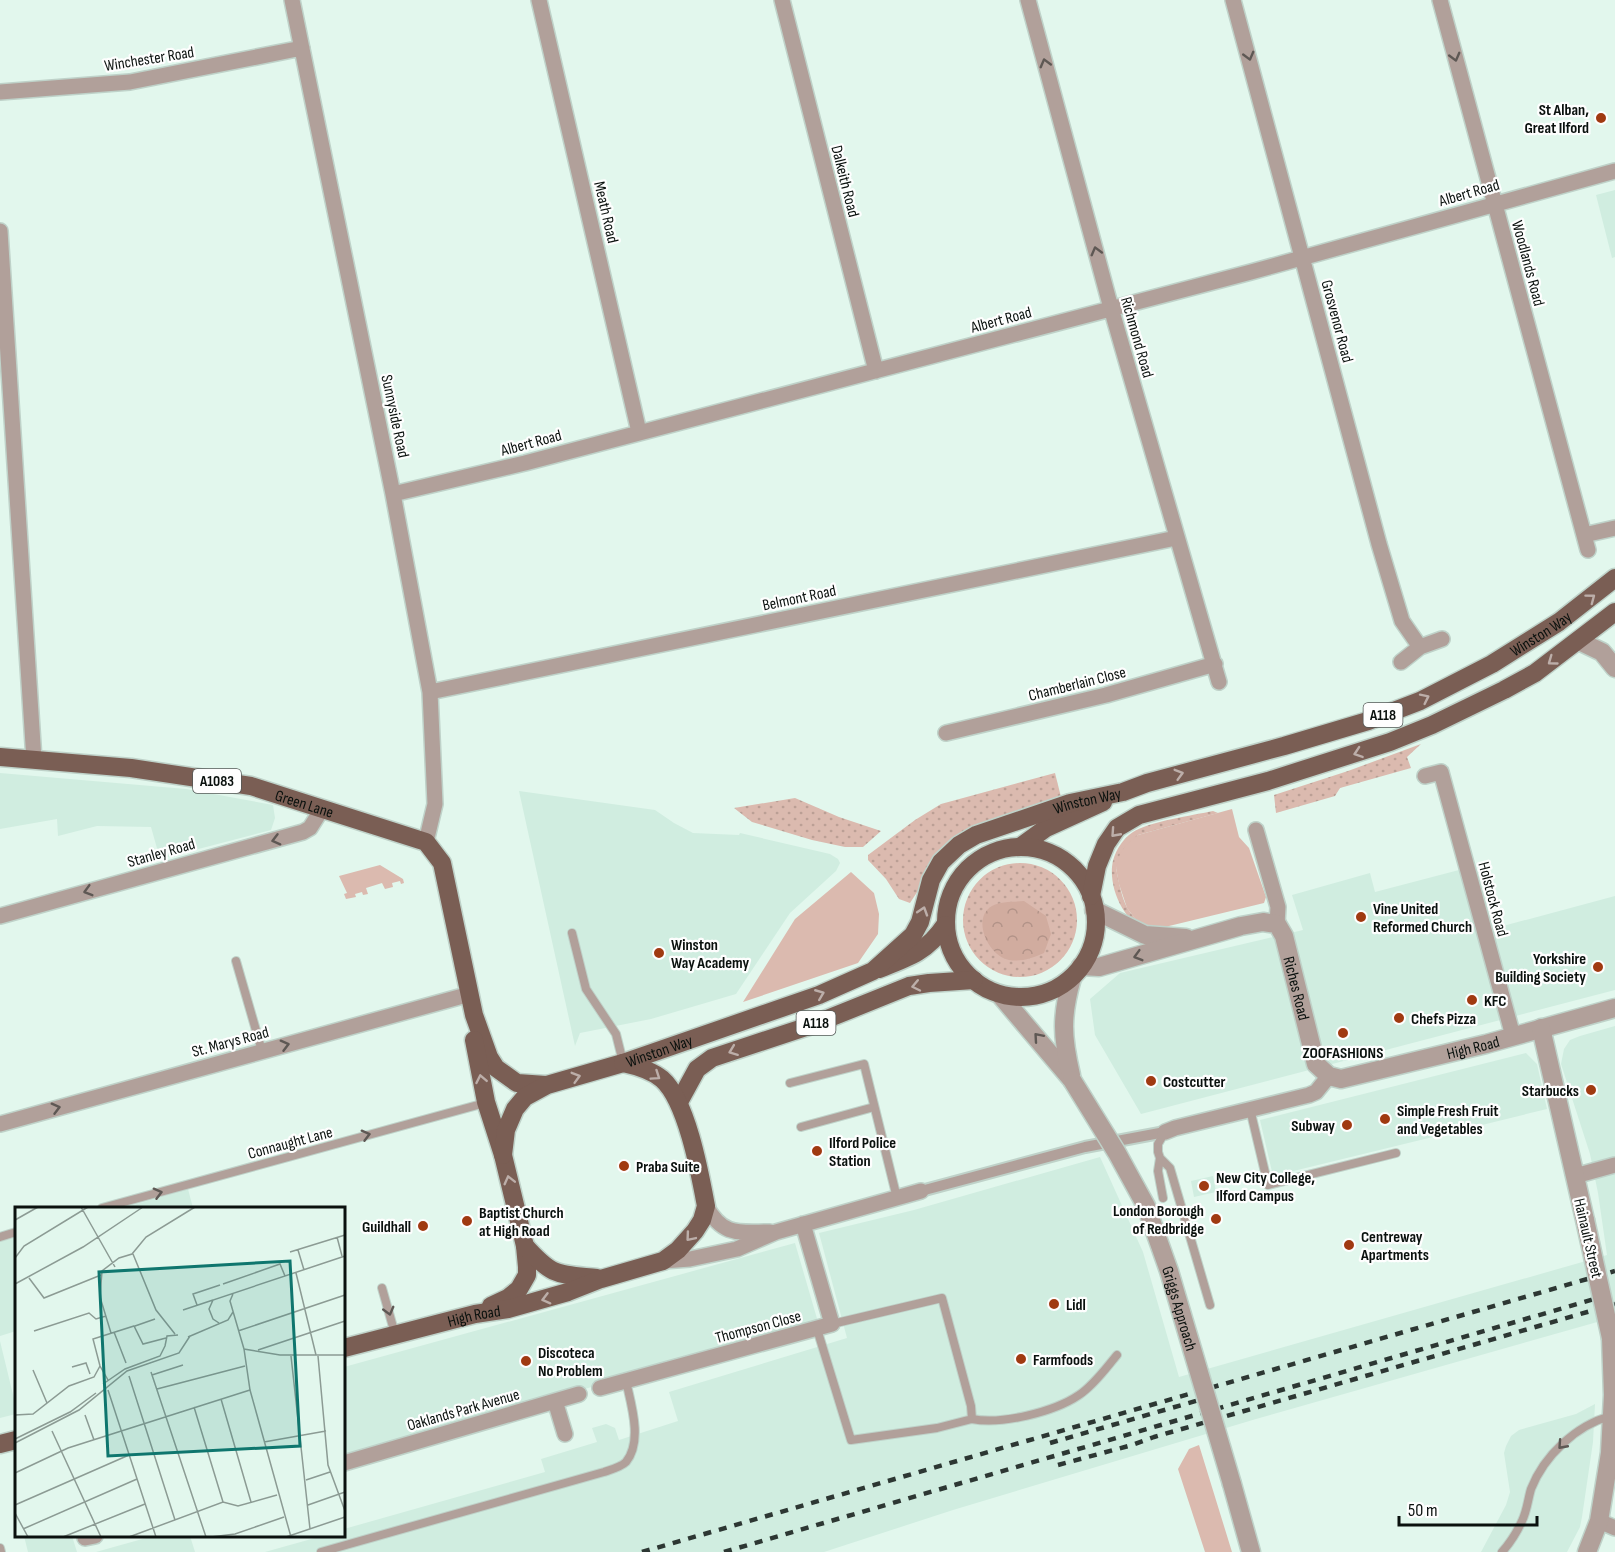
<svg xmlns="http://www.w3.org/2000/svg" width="1615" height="1552" font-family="'Sofia Sans Condensed',sans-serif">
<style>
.built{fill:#d0ede0}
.grass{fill:url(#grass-dots)}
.forest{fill:url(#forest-crowns)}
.green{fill:#dbbaaf}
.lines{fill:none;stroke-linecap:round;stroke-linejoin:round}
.service-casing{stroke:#bfd2c9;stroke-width:10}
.pedestrian-casing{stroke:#bfd2c9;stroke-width:14}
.minor-casing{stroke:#bfd2c9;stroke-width:18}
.tertiary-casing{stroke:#bfd2c9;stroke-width:21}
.primary-casing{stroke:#bfd2c9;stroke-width:21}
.service{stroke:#b1a09a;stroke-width:8}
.pedestrian{stroke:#b1a09a;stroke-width:10}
.minor{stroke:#b1a09a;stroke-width:15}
.tertiary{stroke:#b1a09a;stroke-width:18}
.primary{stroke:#7a5e54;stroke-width:18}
.rail{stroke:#2d3733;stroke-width:4.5;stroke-dasharray:8 8;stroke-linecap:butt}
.tertiary-bridge-casing{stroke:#bfd2c9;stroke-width:21;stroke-linecap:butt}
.tertiary-bridge{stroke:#b1a09a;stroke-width:18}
.oneway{stroke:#5e5854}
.oneway2{stroke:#bcaea9}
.poi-dot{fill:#a03a11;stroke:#fefefe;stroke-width:2}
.labels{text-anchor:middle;stroke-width:4.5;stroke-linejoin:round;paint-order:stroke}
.shield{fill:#fefefe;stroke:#535856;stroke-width:1.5}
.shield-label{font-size:15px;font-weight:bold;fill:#0a110e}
.street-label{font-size:16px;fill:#0a110e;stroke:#fefefe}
.poi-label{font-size:16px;font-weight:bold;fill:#0a110e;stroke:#fefefe;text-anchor:start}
.inset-road{fill:none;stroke:#8c9b94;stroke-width:1.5}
.view{fill:#0f766e;fill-opacity:0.15;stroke:#0f766e;stroke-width:3}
.inset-edge{fill:none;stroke:#0a110e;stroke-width:3}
</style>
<defs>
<pattern id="grass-dots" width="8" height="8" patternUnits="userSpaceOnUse" patternTransform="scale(1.5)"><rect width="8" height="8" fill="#dbbaaf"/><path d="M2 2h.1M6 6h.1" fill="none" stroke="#bb9f95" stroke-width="1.8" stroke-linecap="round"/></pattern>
<pattern id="forest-crowns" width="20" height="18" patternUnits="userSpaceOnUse" patternTransform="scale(1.5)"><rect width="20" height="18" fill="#d1ac9f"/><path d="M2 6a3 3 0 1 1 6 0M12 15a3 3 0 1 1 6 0" fill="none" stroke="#b29388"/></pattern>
</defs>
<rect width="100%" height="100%" fill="#e2f7ed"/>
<!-- built -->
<path class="built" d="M1615 190V257L1612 258 1596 195Z
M0 773 186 789 273 805 275 818 271 830 160 859 151 827 97 826 58 836 57 819 0 829Z
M519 791 655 810 674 823 693 833 739 835 740 833 830 854 838 859 840 863 836 871 790 913 736 994 651 1019 580 1033 575 1046Z
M1459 870 1477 933 1615 896V990L1141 1114 1095 1035 1090 999 1120 973 1303 930 1292 895 1370 873 1375 892Z
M1615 1026V1317L1256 1419 953 1510 824 1552H265L322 1536H344V1529L545 1472 541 1459 597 1442 592 1428 606 1424 615 1428 619 1440 678 1421 669 1392 847 1338 819 1233 914 1210 1100 1157 1143 1252 1179 1377 1607 1255 1598 1193 1590 1154 1561 1064 1564 1049 1570 1040 1580 1036Z
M1526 1053 1537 1064 1547 1109 1273 1176 1260 1120Z
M1213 1176 1216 1192 1194 1197 1191 1181Z
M188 1189 193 1208H120L137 1204Z
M16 1237V1331L0 1336V1242Z
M795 1243 818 1322 344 1458V1367Z
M0 1341 16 1407V1414L0 1418Z
M1595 1404 1593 1442 1582 1517 1580 1527 1567 1552H1481L1506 1505 1510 1492 1504 1453 1506 1446 1511 1436 1519 1430 1576 1414Z
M24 1536H72L77 1552H28Z
M153 1536H190L195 1552H96Z"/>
<!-- grass -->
<path class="grass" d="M1421 744 1407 757 1411 768 1340 788 1335 796 1276 813 1274 795 1348 771Z
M1055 773 1061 797 1011 815 929 874 910 903 899 899 886 879 868 860V855L915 820 941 804Z
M795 798 839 817 881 831 863 847H845L812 840 752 822 734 808Z
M1213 811 1218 813 1138 835 1116 868C1123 903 1127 929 1169 926 1163 927 1156 930 1150 929 1125 925 1110 891 1112 867 1113 854 1122 839 1133 832 1148 822 1194 815 1213 811Z
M963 920a57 57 0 1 1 114 0a57 57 0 1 1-114 0Z"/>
<!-- forest -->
<path class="forest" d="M1024 901 1046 916 1051 934 1044 953C1032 958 1022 962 1009 960 988 956 971 918 992 906 1000 901 1015 902 1024 901Z"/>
<!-- green -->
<path class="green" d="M1232 809 1239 837 1249 848 1266 897 1264 903 1169 926 1152 928 1141 924 1133 916 1127 908 1119 884 1116 868 1120 854 1126 845 1138 835Z
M380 865 403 879 404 883 401 884 400 881 392 883 393 887 385 889 382 883 366 888 368 894 363 895 362 892 355 894 356 897 346 899 344 894 347 893 339 876Z
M851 872 874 893 879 914 878 934 858 963 743 1002 795 919Z
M1199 1445 1232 1552H1205L1178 1469 1189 1449Z"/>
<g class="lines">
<!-- service casing -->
<g class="service-casing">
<path id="service" d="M572 933 586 989 616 1034 623 1062
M236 961 262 1051
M790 1083 864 1064 897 1198
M1250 1109 1268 1185 1396 1153
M801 1127 874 1107
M1160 1158 1170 1168 1210 1305
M1163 1198 1158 1171 1160 1158 1158 1152V1144L1165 1132
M102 1208 485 1103
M0 1237 16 1232
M382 1288 395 1334
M817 1329 851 1440 937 1428 972 1419 971 1406 942 1298 832 1324
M972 1419C1001 1425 1054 1412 1079 1395 1094 1385 1106 1368 1117 1355
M0 1548 1 1552
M321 1552 604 1472C610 1470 621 1467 626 1462 643 1441 631 1404 626 1381
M1502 1552C1510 1543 1517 1532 1522 1521 1527 1511 1528 1499 1531 1489 1544 1456 1576 1425 1611 1416"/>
</g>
<!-- pedestrian casing -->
<g class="pedestrian-casing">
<path id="pedestrian" d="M921 1191 1085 1147 1165 1132"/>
</g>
<!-- minor casing -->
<g class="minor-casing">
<path id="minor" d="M292 0 393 494 430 692 435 804 426 842
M539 0 639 432
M782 0 876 371
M1028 0 1111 308 1219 682
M1233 0 1379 544 1402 621 1420 647 1401 662
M1440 0 1588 550
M0 92 130 82 302 48
M0 231 34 760
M393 494 525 463 1251 272 1615 171
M1584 535 1615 528
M1420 647 1442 639
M430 692 1176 538
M946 733 1106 695 1215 664
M1425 776 1441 772 1513 1036
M1256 830 1278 907 1277 924
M0 916 303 832 310 828 322 809
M0 1124 470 994
M1165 1132 1175 1128 1309 1095 1316 1092 1329 1076
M1575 1176 1615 1165
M706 1206C723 1237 739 1232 770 1232
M663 1261 690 1259 737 1249 776 1232 921 1191
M600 1388 832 1324 803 1224
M555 1401 565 1434
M344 1463 579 1394
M1599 1521 1615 1528
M85 1536V1538L95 1536"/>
</g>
<!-- tertiary casing -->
<g class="tertiary-casing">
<g id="tertiary">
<path d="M1579 641 1602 652 1615 668"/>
<path d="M1094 910 1145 935 1186 938"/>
<path id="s1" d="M1081 966 1099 967 1241 926 1263 922 1277 924 1284 936 1316 1064 1329 1076 1341 1079 1486 1044 1615 1008"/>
<path d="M1001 996 1072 1080"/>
<path d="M1541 1028 1585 1220"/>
<path d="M1071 1075C1062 1037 1061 1016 1072 978"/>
<path d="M1232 1484 1251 1552"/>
<path d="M1587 1552 1599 1521 1610 1453 1613 1395 1611 1338"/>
</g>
</g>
<!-- primary casing -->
<g class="primary-casing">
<g id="primary">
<path id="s2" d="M0 757 131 768 251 786 426 842 442 863 474 1015 489 1057 496 1068 517 1083 546 1085"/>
<path d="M1020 847 1046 828 1103 802"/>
<circle cx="1021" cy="922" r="75"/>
<path d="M1091 896 1097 866 1106 844 1117 828 1139 815 1268 781 1390 742 1432 725 1504 690 1535 673 1615 612"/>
<path d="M879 969C908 958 927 952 945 925"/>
<path d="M474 1040 486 1102 503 1155 525 1246 527 1267V1275L519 1289 508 1298 491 1306"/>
<path d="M679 1102 697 1069 712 1058 812 1025 909 986 929 983 974 980"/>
<path id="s3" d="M503 1155 506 1130 515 1109 525 1097 547 1085 623 1063 819 995 873 971 913 935 920 922 931 880 941 862 959 845 976 835 1070 803 1123 792 1147 783 1284 746 1368 721 1420 701 1492 664 1559 622 1615 578"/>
<path d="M525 1246C553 1277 557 1274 597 1278"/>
<path id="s4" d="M344 1348 475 1314 508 1309 568 1292 601 1279 663 1261 678 1250 695 1231 702 1220 706 1206C700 1174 687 1101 662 1079 651 1070 637 1066 623 1063"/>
<path d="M0 1444 16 1440"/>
</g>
</g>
<!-- service -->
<use href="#service" class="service"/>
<!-- pedestrian -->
<use href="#pedestrian" class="pedestrian"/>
<!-- minor -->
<use href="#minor" class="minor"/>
<!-- tertiary -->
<use href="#tertiary" class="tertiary"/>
<!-- primary -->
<use href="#primary" class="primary"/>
<!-- rail -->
<path class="rail" d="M1050 1443 1206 1398
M1058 1465 1132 1445 1154 1437 1615 1304
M642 1552 1615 1271
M724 1552 1615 1293"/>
<!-- tertiary-bridge casing -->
<g class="tertiary-bridge-casing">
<g id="tertiary-bridge">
<path id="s5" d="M1072 1080 1117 1153 1146 1206 1169 1271 1232 1484"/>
<path d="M1585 1220 1611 1338"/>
</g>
</g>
<!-- tertiary-bridge -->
<use href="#tertiary-bridge" class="tertiary-bridge"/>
</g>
<!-- one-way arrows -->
<defs><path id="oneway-chevron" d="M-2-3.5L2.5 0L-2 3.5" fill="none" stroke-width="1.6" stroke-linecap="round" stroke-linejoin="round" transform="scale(1.5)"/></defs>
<g class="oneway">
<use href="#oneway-chevron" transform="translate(1249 56) rotate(75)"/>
<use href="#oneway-chevron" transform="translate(1455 57) rotate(75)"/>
<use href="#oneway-chevron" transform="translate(1045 63) rotate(-105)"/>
<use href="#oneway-chevron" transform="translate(1096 251) rotate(-105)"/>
<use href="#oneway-chevron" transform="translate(276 840) rotate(165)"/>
<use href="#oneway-chevron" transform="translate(88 891) rotate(164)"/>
<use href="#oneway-chevron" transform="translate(1138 956) rotate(164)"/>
<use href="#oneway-chevron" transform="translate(1038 1037) rotate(-131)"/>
<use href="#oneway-chevron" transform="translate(285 1045) rotate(-15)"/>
<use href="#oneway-chevron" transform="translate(56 1108) rotate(-15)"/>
<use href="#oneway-chevron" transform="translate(366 1135) rotate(-15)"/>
<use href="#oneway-chevron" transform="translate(158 1193) rotate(-15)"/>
<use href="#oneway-chevron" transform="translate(389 1311) rotate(75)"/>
<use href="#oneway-chevron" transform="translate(1562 1445) rotate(132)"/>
</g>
<g class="oneway2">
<use href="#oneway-chevron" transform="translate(1591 598) rotate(-37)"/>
<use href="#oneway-chevron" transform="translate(1552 661) rotate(144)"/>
<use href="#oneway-chevron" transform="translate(1425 698) rotate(-26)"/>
<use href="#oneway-chevron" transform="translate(1358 753) rotate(161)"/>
<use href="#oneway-chevron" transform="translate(1179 774) rotate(-16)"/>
<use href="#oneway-chevron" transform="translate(1115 833) rotate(132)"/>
<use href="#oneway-chevron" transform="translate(923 911) rotate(-72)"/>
<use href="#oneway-chevron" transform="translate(916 986) rotate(168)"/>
<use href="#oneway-chevron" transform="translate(820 994) rotate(-22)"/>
<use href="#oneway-chevron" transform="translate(733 1051) rotate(159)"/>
<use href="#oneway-chevron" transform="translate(656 1076) rotate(34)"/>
<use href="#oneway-chevron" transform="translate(576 1077) rotate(-16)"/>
<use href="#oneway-chevron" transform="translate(481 1079) rotate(-101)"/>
<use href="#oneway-chevron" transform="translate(509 1180) rotate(-104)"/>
<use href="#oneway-chevron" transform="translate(690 1237) rotate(130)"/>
<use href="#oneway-chevron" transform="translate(546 1299) rotate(165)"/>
</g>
<!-- markers -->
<g class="poi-dot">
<circle cx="1601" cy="118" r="6"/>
<circle cx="1361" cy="917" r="6"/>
<circle cx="659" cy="953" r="6"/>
<circle cx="1598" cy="967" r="6"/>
<circle cx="1472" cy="1000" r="6"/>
<circle cx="1399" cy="1018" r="6"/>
<circle cx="1343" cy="1033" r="6"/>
<circle cx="1151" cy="1081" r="6"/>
<circle cx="1591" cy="1090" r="6"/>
<circle cx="1385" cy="1119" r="6"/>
<circle cx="1347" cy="1125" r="6"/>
<circle cx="817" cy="1151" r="6"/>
<circle cx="624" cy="1166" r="6"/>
<circle cx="1204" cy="1186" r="6"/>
<circle cx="1216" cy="1219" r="6"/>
<circle cx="467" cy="1221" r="6"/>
<circle cx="423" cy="1226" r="6"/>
<circle cx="1349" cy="1245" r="6"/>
<circle cx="1054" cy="1304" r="6"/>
<circle cx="1021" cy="1359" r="6"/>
<circle cx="526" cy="1361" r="6"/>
</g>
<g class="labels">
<!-- shield labels -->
<g class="shield">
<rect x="1363.5" y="703" width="39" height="24" rx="4.5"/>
<rect x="193" y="769" width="48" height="24" rx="4.5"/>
<rect x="796.5" y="1011" width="39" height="24" rx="4.5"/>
</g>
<g class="shield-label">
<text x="1383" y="720">A118</text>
<text x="217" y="786">A1083</text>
<text x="816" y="1028">A118</text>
</g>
<!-- street labels -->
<g class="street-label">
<text transform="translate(149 58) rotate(-9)" y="6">Winchester Road</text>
<text transform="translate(846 181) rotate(76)" y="6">Dalkeith Road</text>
<text transform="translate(1469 192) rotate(-16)" y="6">Albert Road</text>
<text transform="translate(607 212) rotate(77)" y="6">Meath Road</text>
<text transform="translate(1529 263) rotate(75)" y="6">Woodlands Road</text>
<text transform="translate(1001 319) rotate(-15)" y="6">Albert Road</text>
<text transform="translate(1338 321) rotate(75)" y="6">Grosvenor Road</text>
<text transform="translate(1138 337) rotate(74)" y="6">Richmond Road</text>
<text transform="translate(396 416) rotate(78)" y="6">Sunnyside Road</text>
<text transform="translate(531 442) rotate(-15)" y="6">Albert Road</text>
<text transform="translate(799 597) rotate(-12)" y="6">Belmont Road</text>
<text dy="6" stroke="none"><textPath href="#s3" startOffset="1214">Winston Way</textPath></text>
<text transform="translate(1077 683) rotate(-14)" y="6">Chamberlain Close</text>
<text dy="6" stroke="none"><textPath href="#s3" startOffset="728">Winston Way</textPath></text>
<text dy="6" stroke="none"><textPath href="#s2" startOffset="309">Green Lane</textPath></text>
<text transform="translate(161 852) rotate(-16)" y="6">Stanley Road</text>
<text transform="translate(1494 899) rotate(75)" y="6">Holstock Road</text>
<text dy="6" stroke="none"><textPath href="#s1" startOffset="270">Riches Road</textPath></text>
<text transform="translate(230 1041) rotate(-15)" y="6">St. Marys Road</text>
<text dy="6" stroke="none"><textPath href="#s1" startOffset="514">High Road</textPath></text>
<text dy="6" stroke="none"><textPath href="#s3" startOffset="206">Winston Way</textPath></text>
<text transform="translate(290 1142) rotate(-15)" y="6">Connaught Lane</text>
<text transform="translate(1589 1238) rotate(77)" y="6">Hainault Street</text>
<text dy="6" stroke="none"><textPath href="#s5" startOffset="254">Griggs Approach</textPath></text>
<text dy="6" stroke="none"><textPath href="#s4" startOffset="134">High Road</textPath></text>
<text transform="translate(758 1326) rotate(-15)" y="6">Thompson Close</text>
<text transform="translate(463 1409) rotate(-16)" y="6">Oaklands Park Avenue</text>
</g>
<!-- poi labels -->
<g class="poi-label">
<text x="1589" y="115" text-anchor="end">St Alban,<tspan x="1589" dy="18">Great Ilford</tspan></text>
<text x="1373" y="914">Vine United<tspan x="1373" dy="18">Reformed Church</tspan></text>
<text x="671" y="950">Winston<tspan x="671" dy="18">Way Academy</tspan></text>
<text x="1586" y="964" text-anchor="end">Yorkshire<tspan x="1586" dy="18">Building Society</tspan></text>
<text x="1484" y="1006">KFC</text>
<text x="1411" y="1024">Chefs Pizza</text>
<text x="1343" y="1058" text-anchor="middle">ZOOFASHIONS</text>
<text x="1163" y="1087">Costcutter</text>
<text x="1579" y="1096" text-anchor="end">Starbucks</text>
<text x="1397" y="1116">Simple Fresh Fruit<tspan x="1397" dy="18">and Vegetables</tspan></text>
<text x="1335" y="1131" text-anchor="end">Subway</text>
<text x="829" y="1148">Ilford Police<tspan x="829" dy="18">Station</tspan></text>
<text x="636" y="1172">Praba Suite</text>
<text x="1216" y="1183">New City College,<tspan x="1216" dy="18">Ilford Campus</tspan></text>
<text x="1204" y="1216" text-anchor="end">London Borough<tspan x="1204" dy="18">of Redbridge</tspan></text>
<text x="479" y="1218">Baptist Church<tspan x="479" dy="18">at High Road</tspan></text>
<text x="411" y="1232" text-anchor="end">Guildhall</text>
<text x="1361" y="1242">Centreway<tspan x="1361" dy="18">Apartments</tspan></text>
<text x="1066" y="1310">Lidl</text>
<text x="538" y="1358">Discoteca<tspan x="538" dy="18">No Problem</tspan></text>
<text x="1033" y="1365">Farmfoods</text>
</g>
</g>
<!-- overview -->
<g transform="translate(15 1207)">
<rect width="330" height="330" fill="#e2f7ed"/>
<path class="inset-road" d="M66 0 100 60M0 13 23 0M322 30 327 49M283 43 289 63M275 45 330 28M118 47 141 103 160 127M0 51 9 39 73 0M281 66 301 148M14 71 29 91 86 68M0 77 68 40 128 0M208 77 265 57 270 69M218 87 215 94 229 142 265 148H330M182 98 178 87 205 78M168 103 198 93M204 116 198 112 194 102 198 93 330 49M120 119 140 112M19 124 74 106 81 112 91 109M223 124 330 88M99 125 111 156M96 126 85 90 87 64 104 51 117 47 131 30 180 0M173 130 213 113 218 105M150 139 152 129 163 128M229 142 235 183 276 330M243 143 330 114M276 149 295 322M303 149 313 258 330 304M57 160 71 156 75 167M18 163 32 196M136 165 191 330M137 168 168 158M114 169 160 313M93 173 85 159 78 132 119 119 128 137 151 131M88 177 110 162 145 149 150 139M142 182 230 159M93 183 141 330M206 192 236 295M179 200 208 295M0 208 18 207 54 179 79 170 85 159M70 208 79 233M37 224 86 330M0 232 55 205 81 186M249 235 311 224M0 236 64 203 112 164 164 146 175 129M0 266 53 241 235 183M291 273 315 265M0 298 114 248M293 298 330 285M0 306 13 330M8 322 122 272M48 330 130 297M114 330 208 295 223 299 262 288M196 330 220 327 269 310M271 330 330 310"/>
<path class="view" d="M275 54 285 239 93 249 84 65Z"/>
<rect width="330" height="330" class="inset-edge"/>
</g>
<!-- scale -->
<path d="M1399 1516v9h138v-9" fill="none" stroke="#0a110e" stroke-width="3"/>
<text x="1408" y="1516" font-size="18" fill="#0a110e" stroke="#fefefe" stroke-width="4.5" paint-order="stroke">50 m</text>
</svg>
